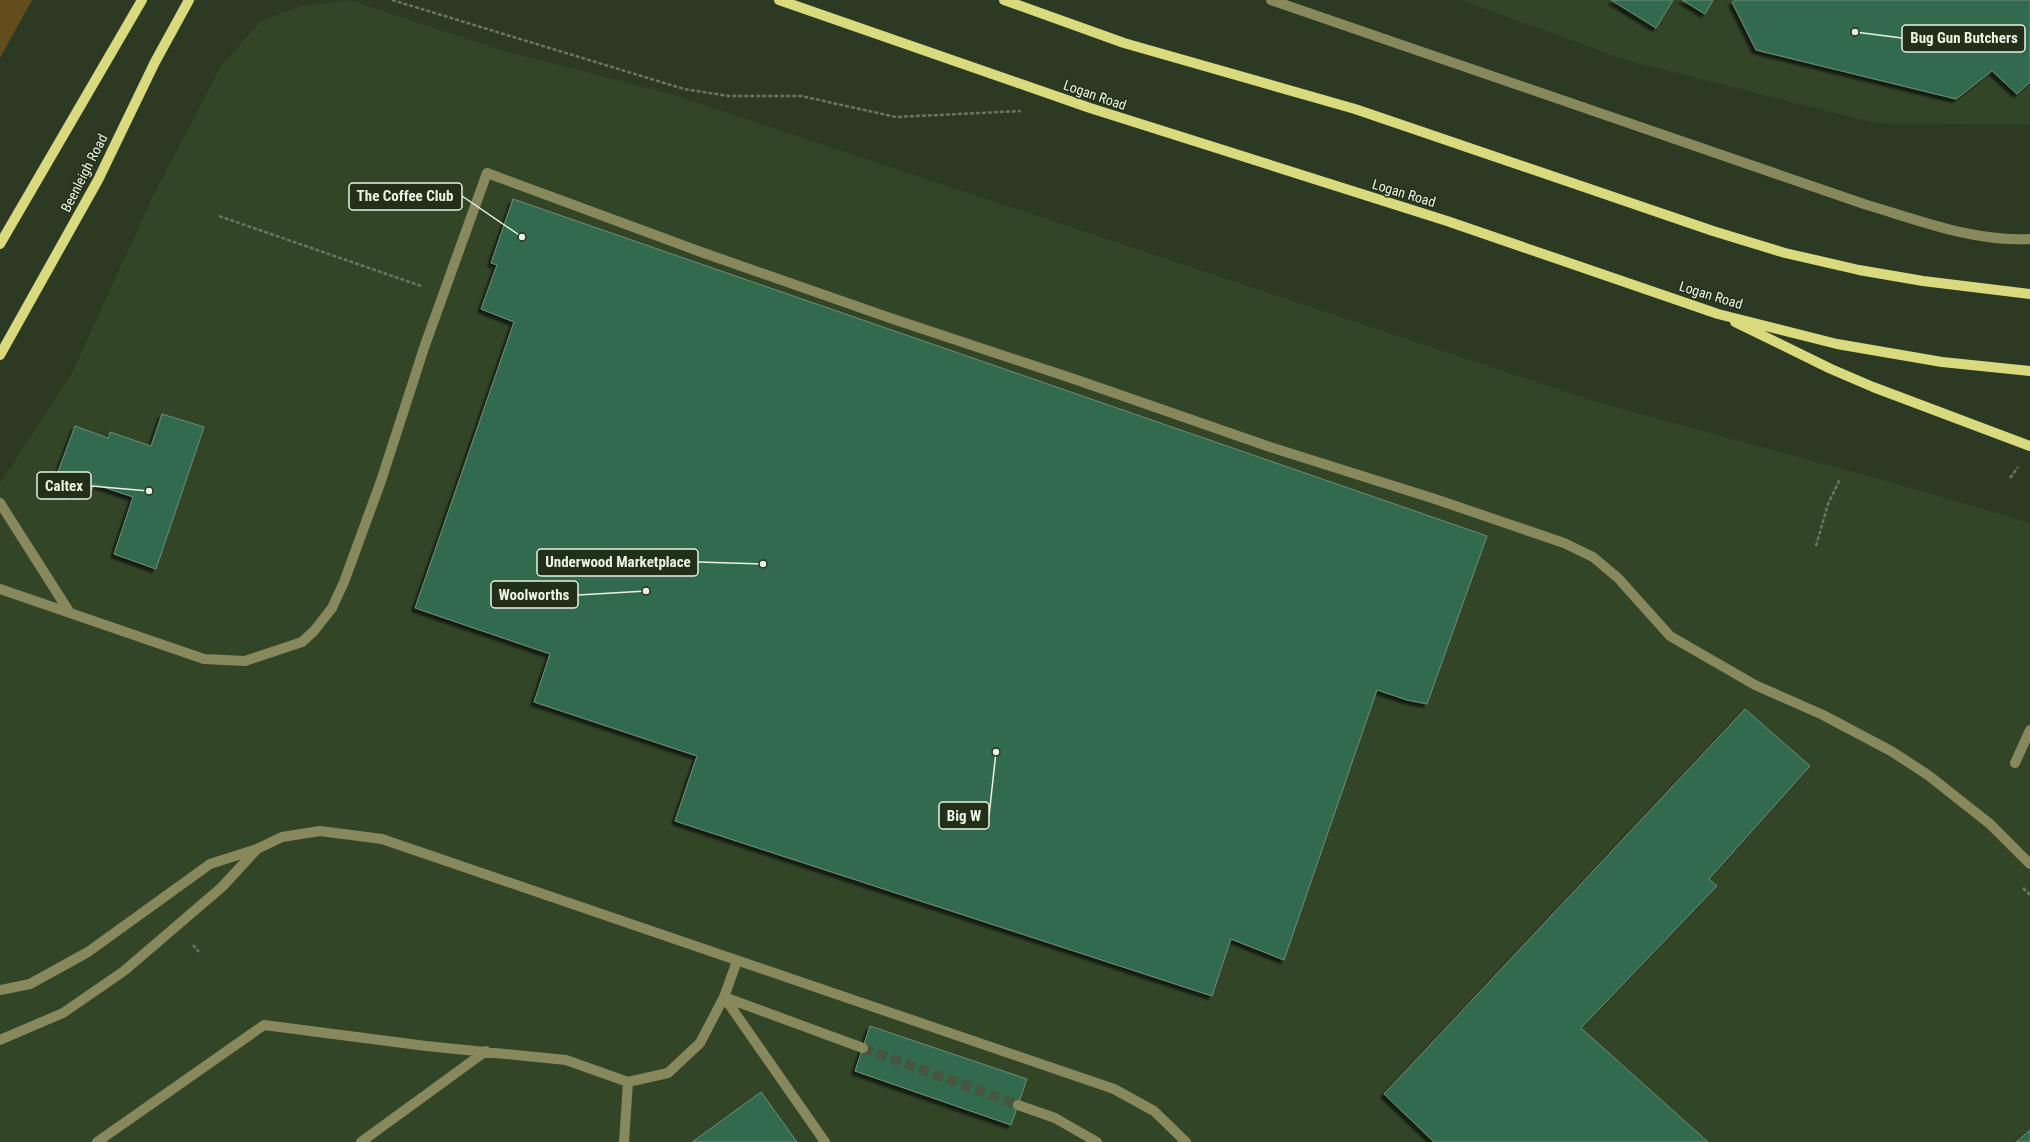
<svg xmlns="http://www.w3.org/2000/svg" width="2030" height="1142" font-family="'Roboto Condensed',sans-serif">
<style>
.built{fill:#334527}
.green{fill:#644d1d}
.building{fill:#336a4d;stroke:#6f8d7b;filter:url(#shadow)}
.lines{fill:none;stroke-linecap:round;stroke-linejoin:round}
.minor-tunnel{stroke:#485640;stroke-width:10;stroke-dasharray:10 5;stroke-linecap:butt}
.path{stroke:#6a7662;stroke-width:2.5;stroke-dasharray:4 2;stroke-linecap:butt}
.minor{stroke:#87885c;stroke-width:10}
.major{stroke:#d9da7d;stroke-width:10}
.labels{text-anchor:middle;stroke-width:3;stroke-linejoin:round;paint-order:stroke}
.street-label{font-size:14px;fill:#e9f2e3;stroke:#223019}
.leader{fill:none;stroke:#e9f2e3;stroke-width:1.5}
.callout-dot{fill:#e9f2e3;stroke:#223019;stroke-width:1.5}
.callout{fill:#223019;stroke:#e9f2e3;stroke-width:1.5}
.callout-label{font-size:15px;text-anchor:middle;font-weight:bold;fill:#e9f2e3}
</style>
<defs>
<filter id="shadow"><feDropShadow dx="-3.5" dy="3.5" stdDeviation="1" flood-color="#0009"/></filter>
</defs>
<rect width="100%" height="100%" fill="#2c3a23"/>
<!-- built -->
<path class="built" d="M350 0 504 51 671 94 1597 402 1901 485 2030 523V1142H0V484L72 373 153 196 221 66 261 21 301 6Z
M1461 0H2030V125L1875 123 1625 60Z"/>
<!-- green -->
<path class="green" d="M0 0H32L0 58Z"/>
<!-- building -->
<path class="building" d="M1611 0H1673L1656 28Z
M1682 0H1713L1705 14Z
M1736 0H2030V82L2017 94 1992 71 1956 99 1756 50 1732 2Z
M513 199 1487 536 1427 704 1407 700 1377 690 1284 960 1231 939 1212 996 675 821 697 756 534 702 550 654 415 608 514 322 481 309 497 265 491 263Z
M162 414 204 427 156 569 114 554 133 497 94 484 90 494 76 489 74 496 52 488 75 426 108 438 110 432 151 446Z
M1745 709 1810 766 1709 879 1717 886 1581 1028 1708 1142H1434L1384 1094Z
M870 1026 1027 1079 1011 1125 855 1071Z
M761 1092 797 1142H692Z
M2030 1130V1142H2016Z"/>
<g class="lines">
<!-- minor-tunnel -->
<path class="minor-tunnel" d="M863 1048 1018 1105"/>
<!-- path -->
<path class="path" d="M392 0 684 89 729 96H801L896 117 1021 111
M219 216 421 286
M2010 478 2018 467
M1816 546 1828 504 1840 479
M2023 888 2030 895
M193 945 199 952"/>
<!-- minor -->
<path class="minor" d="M1271 0 1864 204C1918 220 1973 242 2030 239
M0 503 70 613
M0 589 204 659 245 661 302 642 314 631 332 608 344 582 381 481 425 345 487 173 701 252 893 319 1077 380 1270 447 1435 499 1564 543 1593 557 1618 578 1670 636 1755 685 1823 715 1891 751 1928 775 1990 824 2030 864
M2015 763 2030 730
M0 990 30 984 88 952 210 864 257 849 282 837 320 831 382 839 1114 1089 1154 1111 1186 1142
M724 997 825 1142
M724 997 863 1048
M0 1040 63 1013 124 971 222 887 257 849
M1018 1105 1055 1118 1097 1142
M97 1142 264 1025 426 1046 566 1060 628 1082 668 1073 700 1043 724 997 737 961
M361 1142 486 1051
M624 1142 628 1082"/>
<!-- major -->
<path class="major" d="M779 0 1090 108 1447 221 1718 314 1837 344 1942 362 2030 371
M1004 0 1124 43 1355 109 1713 231 1785 253 1859 270 1923 281 2030 294
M0 244 142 0
M1735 322 1831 369 1873 387 2030 446
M0 355 98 180 155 62 189 0"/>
</g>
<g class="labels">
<!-- street labels -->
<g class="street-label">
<text transform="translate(1095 95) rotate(19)" y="5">Logan Road</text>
<text transform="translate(84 173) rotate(-63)" y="5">Beenleigh Road</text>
<text transform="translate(1404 193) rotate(17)" y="5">Logan Road</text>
<text transform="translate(1711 295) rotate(17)" y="5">Logan Road</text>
</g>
</g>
<!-- callouts -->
<path class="leader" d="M1855 32L1902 38M522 237L462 196M149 491L91 486M763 564L698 562M646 591L578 595M996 752L989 816"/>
<g class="callout-dot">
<circle cx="1855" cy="32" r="4"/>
<circle cx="522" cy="237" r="4"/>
<circle cx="149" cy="491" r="4"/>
<circle cx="763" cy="564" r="4"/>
<circle cx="646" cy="591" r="4"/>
<circle cx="996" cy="752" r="4"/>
</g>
<g class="callout">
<rect x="1902" y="25" width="123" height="27" rx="4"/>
<rect x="349" y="183" width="113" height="27" rx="4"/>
<rect x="37" y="472" width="54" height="27" rx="4"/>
<rect x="537" y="549" width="161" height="27" rx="4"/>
<rect x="491" y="581" width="87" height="27" rx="4"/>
<rect x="939" y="802" width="50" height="27" rx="4"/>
</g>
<g class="callout-label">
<text x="1964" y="43">Bug Gun Butchers</text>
<text x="405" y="201">The Coffee Club</text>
<text x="64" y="491">Caltex</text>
<text x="618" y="567">Underwood Marketplace</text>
<text x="534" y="600">Woolworths</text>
<text x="964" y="821">Big W</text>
</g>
</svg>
